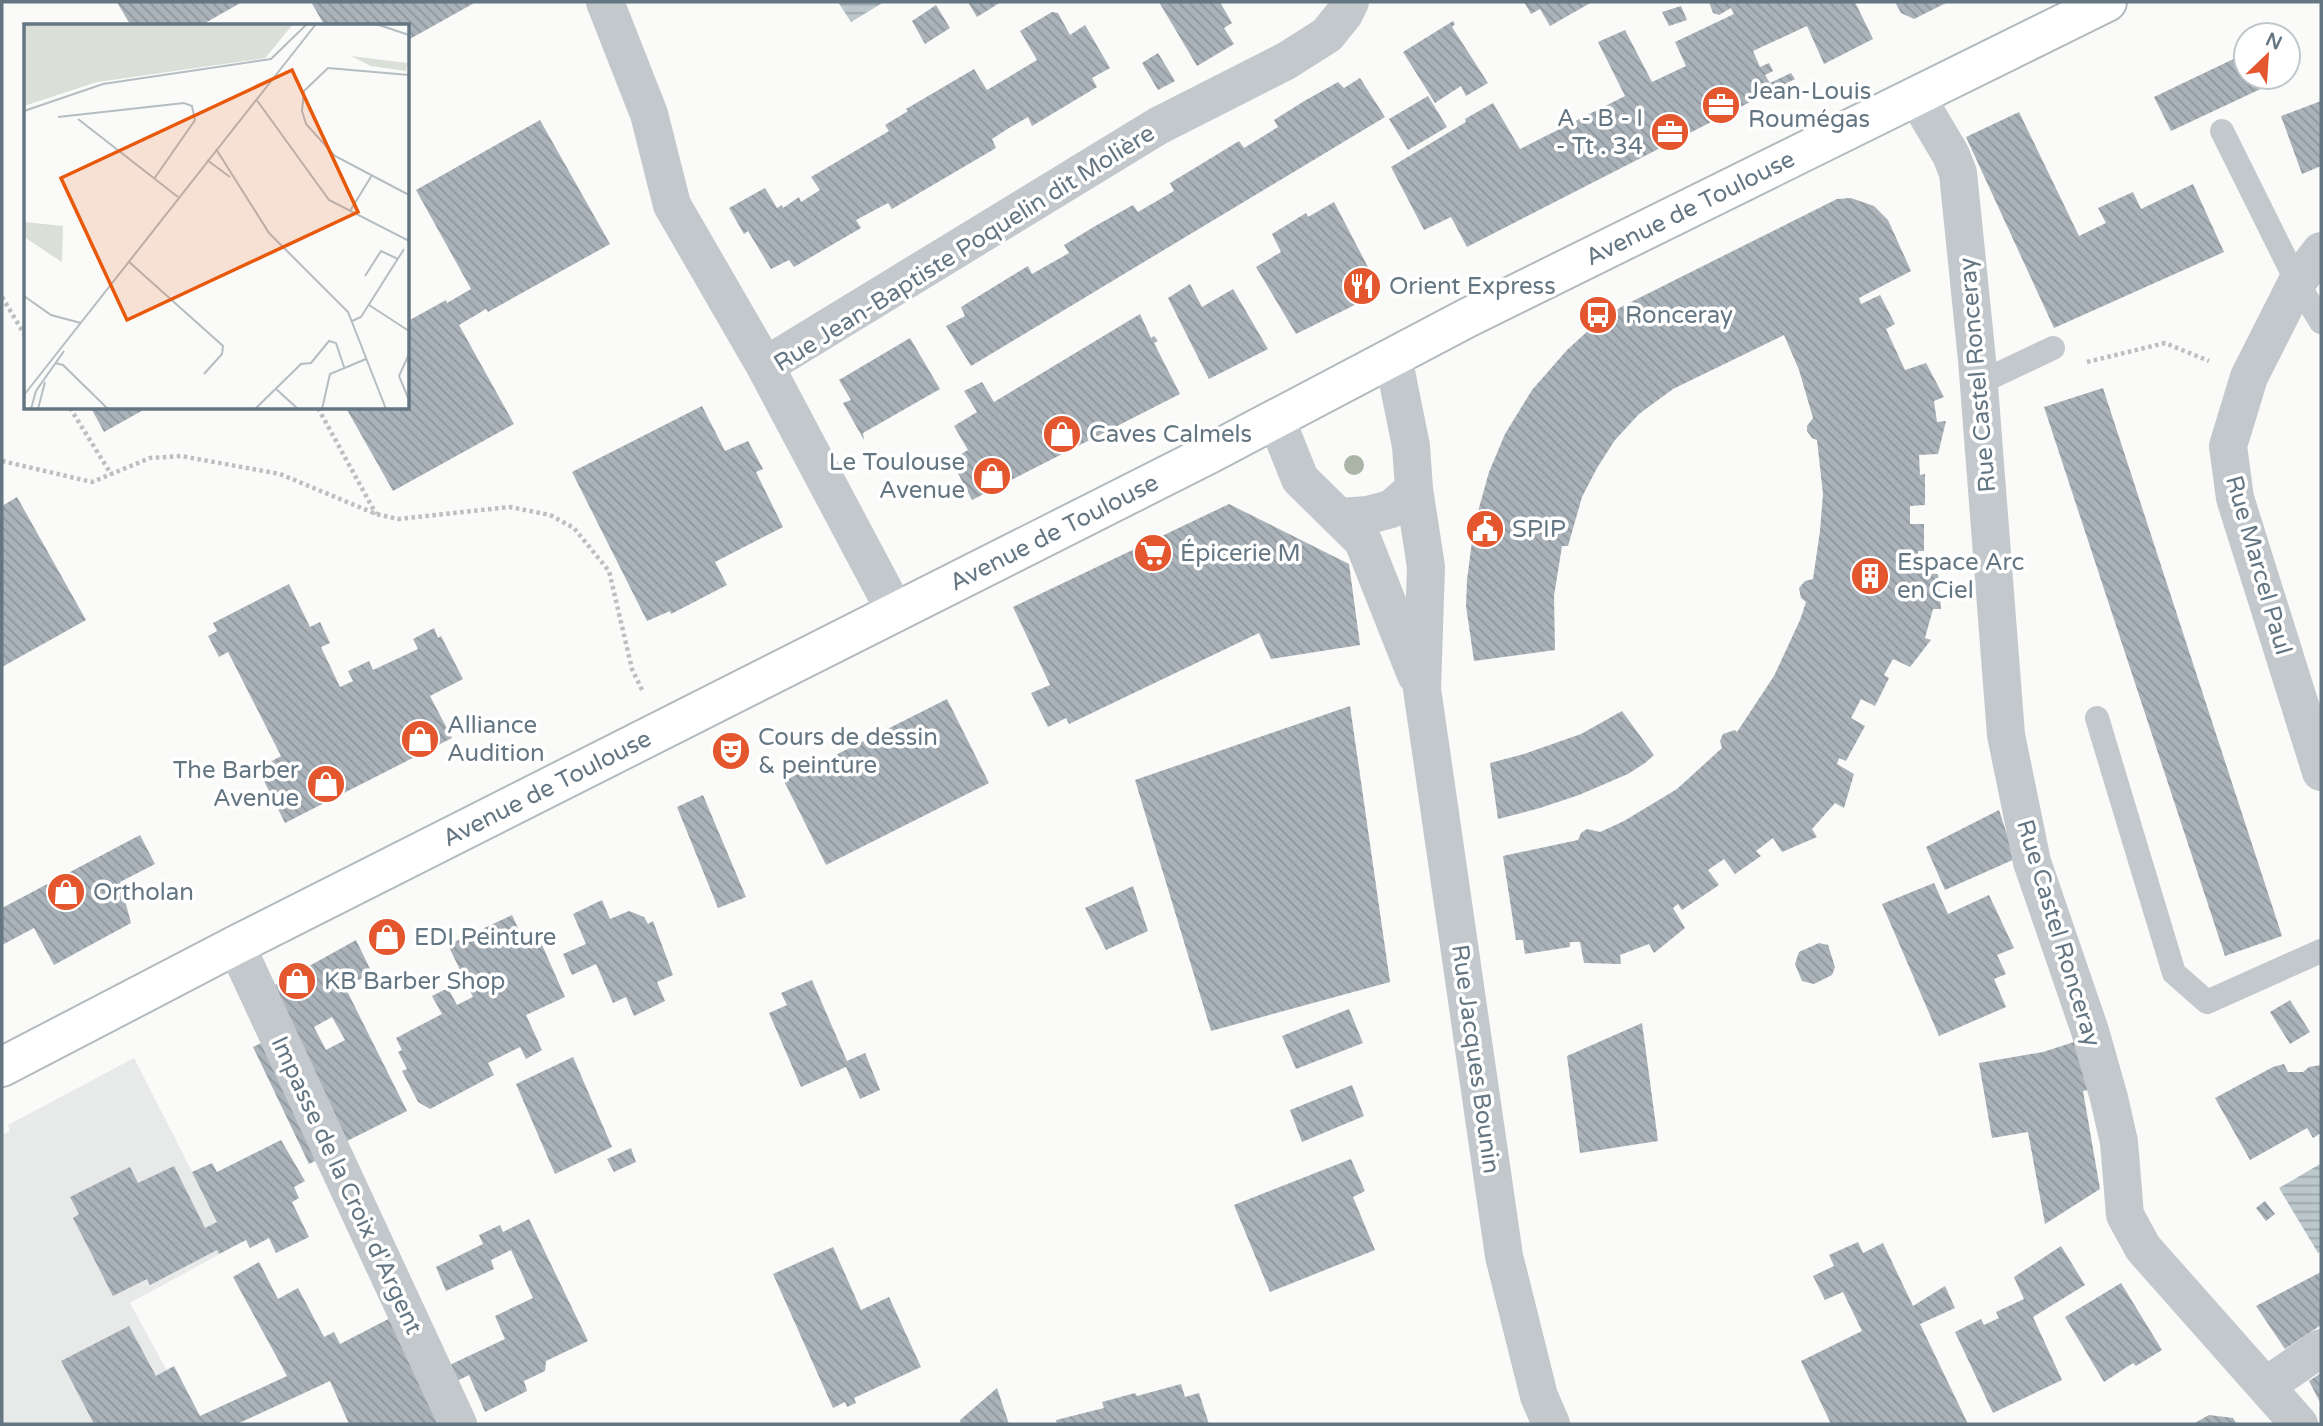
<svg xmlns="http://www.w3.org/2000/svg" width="2323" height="1426" font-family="'Varela Round',sans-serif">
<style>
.built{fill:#e8e9e9}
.water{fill:url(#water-rules)}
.building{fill:url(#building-back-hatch);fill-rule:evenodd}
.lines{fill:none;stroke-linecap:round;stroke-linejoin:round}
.secondary-casing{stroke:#b3babf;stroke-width:42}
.path{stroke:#bbbfc2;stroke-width:4.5;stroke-dasharray:3.5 3.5;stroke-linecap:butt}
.service{stroke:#c3c8cc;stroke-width:24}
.minor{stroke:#c3c8cc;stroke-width:38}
.secondary{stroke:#fff;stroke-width:38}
.tree{fill:#aab4a7}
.labels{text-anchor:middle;stroke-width:7;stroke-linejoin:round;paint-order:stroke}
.poi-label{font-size:24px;fill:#657683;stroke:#fff;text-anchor:start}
.street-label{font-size:24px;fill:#657683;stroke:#fff}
.inset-road{fill:none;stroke:#b5bdc2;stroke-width:2}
.view{fill:#e8590c;fill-opacity:0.15;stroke:#e8590c;stroke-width:3.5}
.inset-edge{fill:none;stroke:#657683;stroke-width:3.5}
</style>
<defs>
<pattern id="water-rules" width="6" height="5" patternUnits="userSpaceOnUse" patternTransform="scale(1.75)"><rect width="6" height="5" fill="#bbc7cb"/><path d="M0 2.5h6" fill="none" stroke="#9ca6aa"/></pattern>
<pattern id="building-back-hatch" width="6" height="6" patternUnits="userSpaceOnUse" patternTransform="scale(1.75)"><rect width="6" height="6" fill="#aab3b9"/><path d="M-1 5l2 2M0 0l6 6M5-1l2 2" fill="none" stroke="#8e969c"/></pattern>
</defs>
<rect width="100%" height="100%" fill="#fafaf8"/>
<!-- built -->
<path class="built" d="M134 1058 231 1248 130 1303 196 1424H2V1135L10 1131 8 1125Z"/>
<!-- water -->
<path class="water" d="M838 2H884L851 22Z
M2320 1164 2321 1251 2318 1253 2279 1188Z"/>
<!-- building -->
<path class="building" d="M117 2H242L200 26H131Z
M311 2H476L408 40V26H325Z
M968 2H1001L977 17Z
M1159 2H1220L1232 23 1224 28 1234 44 1197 66Z
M1524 2H1592L1550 26 1540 9 1531 14Z
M1709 2H1855L1873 39 1824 64 1807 26 1753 51 1760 67 1769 63 1773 71 1765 75 1770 83 1791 73 1795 79 1467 247 1451 217 1424 230 1391 167 1466 122 1465 119 1493 103 1520 149 1625 96 1598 42 1625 30 1652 82 1686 66 1675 42 1734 14 1731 8 1719 15 1713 13Z
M1895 2H1948L1914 19 1901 13Z
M936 5 950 28 925 44 912 21Z
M1681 6 1687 20 1669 26 1662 12Z
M1052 12 1058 13 1070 35 1085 25 1110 68 1092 78 1097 87 1032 126 1028 117 1009 128 992 139 996 148 892 209 888 203 856 220 861 228 794 267 789 260 771 269 748 231 744 234 729 208 765 188 777 208 782 205 783 208 799 197 801 202 820 190 811 177 889 131 885 125 908 111 906 109 974 69 987 90 1037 60 1020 31Z
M1453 21 1455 24 1452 27 1488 83 1466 96 1461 86 1435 103 1403 52Z
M1158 53 1175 81 1158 90 1142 63Z
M2246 53V77H2263L2267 86 2171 131 2154 97Z
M1360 78 1385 117 971 366 946 326 965 316 961 307 1028 266 1032 274 1069 253 1064 245 1097 225 1133 205 1138 212 1174 191 1170 183 1203 163 1239 141 1244 148 1278 127 1274 120 1306 100 1338 82 1344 88Z
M1428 96 1447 127 1408 150 1389 119Z
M2321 101V166L2302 174 2281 116Z
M2019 112 2079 236 2106 223 2098 208 2133 192 2141 209 2193 184 2224 252 2054 328 1966 137Z
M540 120 610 244 488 312 486 309 459 325 514 424 393 491 346 408H408V321L446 300 447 303 471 289 416 190Z
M1851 198 1874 206 1888 220 1911 271 1859 298 1861 304 1880 295 1895 324 1886 329 1905 370 1926 363 1944 397 1934 401 1937 422 1946 421 1938 454 1919 455 1920 475 1925 474V505L1910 506V524H1924V551H1918V573L1938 574 1941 609H1933L1925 638 1931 640 1910 667 1893 659 1884 675 1889 678 1875 706 1861 699 1851 718 1865 726 1846 761 1839 758 1837 764 1854 774 1844 808 1835 803 1812 829 1817 837 1782 852 1773 838 1756 851 1761 856 1735 874 1724 859 1708 870 1719 885 1682 910 1678 904 1673 908 1685 928 1654 953 1649 944 1620 955 1621 964 1584 963 1580 942H1570V947L1525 954 1523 940H1516L1503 856 1578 840 1581 833 1587 829 1600 832 1624 821 1677 789 1722 748 1720 741 1723 734 1735 730 1737 732 1774 676 1800 620 1806 602 1801 598 1799 588 1805 581 1813 579 1820 531 1823 494 1817 440 1812 438 1807 431V426L1813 418 1799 370 1784 335 1673 389 1639 414 1615 440 1597 468 1582 497 1568 546H1562L1554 596 1555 650 1474 661 1466 606 1467 580 1474 526 1489 472 1505 434 1532 390 1567 350 1590 329 1621 307 1837 199Z
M1334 202 1381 292 1296 334 1256 267 1281 252 1272 234 1306 213 1308 217Z
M1190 284 1202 307 1233 289 1268 349 1209 379 1168 298Z
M1140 314 1151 338 1154 336 1158 341 1154 343 1180 394 972 500 951 460 968 450 954 426 977 412 964 391 982 382 994 402Z
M910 338 940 389 863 433 864 440 843 403 851 400 839 380Z
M2103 388 2282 936 2225 956 2044 407Z
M702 406 725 451 748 441 763 469 756 472 783 527 715 562 727 585 671 614 670 611 647 621 572 472Z
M91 408H147L104 432Z
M17 497 86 620 2 667V506Z
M1229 504 1349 564 1360 645 1271 659 1259 633 1069 724 1066 718 1048 727 1031 693 1050 685 1013 607Z
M289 584 310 627 320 622 330 643 321 647 340 687 353 681 348 671 369 661 373 670 418 649 413 639 434 628 438 638 441 636 463 679 430 696 452 738 285 823 258 769 281 756 228 652 219 657 208 636 217 631 213 623Z
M947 699 989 783 826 865 784 781Z
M1350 706 1390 982 1211 1031 1135 780Z
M1622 711 1654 755 1645 763 1628 774 1579 795 1540 808 1498 819 1490 763 1524 754 1581 734Z
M703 795 746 897 718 908 677 807Z
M1999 810 2015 859 1945 890 1926 847Z
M140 835 155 864 120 882 131 923 54 965 34 928 2 945V908Z
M1934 883 1948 914 1989 895 2014 948 1997 955 2006 974 1994 979 2006 1007 1939 1036 1882 904Z
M1133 886 1148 931 1106 950 1085 908Z
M602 900 610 919 629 911 644 917 648 924 653 921 673 975 657 982 665 1001 634 1016 626 997 613 1003 596 964 572 975 563 954 586 944 573 914Z
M512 915 525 943 539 938 565 997 526 1015 542 1050 526 1059 520 1047 488 1063 494 1075 430 1109 418 1102 402 1071 407 1069 398 1052 402 1050 396 1038 442 1014 432 996 448 988 457 1005 473 997 448 945Z
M356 940 372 973 345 987 407 1111 347 1141 266 990ZM332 1017 345 1040 326 1050 314 1027Z
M1819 943 1828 945 1835 967 1832 975 1814 984 1802 981 1795 964 1799 952Z
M812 980 847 1061 865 1053 880 1090 860 1099 846 1067 801 1087 769 1013 787 1005 781 993Z
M2290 1000 2310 1032 2290 1044 2270 1012Z
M1349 1009 1363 1043 1296 1069 1282 1036Z
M1642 1023 1658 1141 1580 1153 1567 1056Z
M268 1040 323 1157 309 1164 253 1047Z
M2077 1041 2088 1090 2083 1091 2100 1189 2045 1224 2028 1132 1992 1138 1979 1063 2043 1052Z
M573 1057 612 1147 555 1174 516 1084Z
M2284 1064 2288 1072H2303L2309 1067 2321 1065V1133L2313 1138 2307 1128 2250 1160 2215 1098 2273 1067Z
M1352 1085 1364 1116 1302 1142 1290 1110Z
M281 1140 305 1181 294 1187 299 1198 292 1202 309 1237 276 1253 269 1238 250 1248 246 1240 219 1254 217 1250 150 1285 147 1279 113 1296 73 1218 79 1214 70 1197 130 1167 138 1183 174 1166 205 1228 217 1222 192 1172 212 1163 217 1172Z
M631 1148 636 1162 614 1172 607 1159Z
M1351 1159 1365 1191 1353 1197 1375 1250 1270 1292 1234 1205Z
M2265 1201 2275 1214 2266 1221 2256 1208Z
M529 1219 588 1341 546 1361 545 1371 524 1381 527 1391 485 1412 469 1375 451 1384 443 1368 505 1339 495 1316 533 1298 511 1250 491 1260 494 1269 446 1291 436 1267 483 1244 479 1235 500 1225 503 1232Z
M1858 1242 1863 1253 1883 1243 1913 1306 1945 1286 1955 1308 1920 1324 1968 1424H1831L1801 1361 1862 1331 1843 1292 1825 1300 1813 1276 1834 1266 1829 1255Z
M2061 1246 2085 1285 2033 1317 2062 1380 1993 1413 1955 1332 1981 1319 1984 1325 1999 1318 1996 1312 2024 1299 2014 1277Z
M833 1247 861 1310 889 1297 921 1367 854 1398 856 1403 847 1407 845 1402 833 1408 773 1274Z
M259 1262 278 1299 298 1288 324 1337 334 1332 340 1344 396 1315 440 1424H349L330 1381 237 1424H94L61 1361 129 1326 156 1376 174 1366 200 1416 287 1376 233 1277Z
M2321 1272V1325L2285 1349 2256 1306Z
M2121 1283 2162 1350 2136 1366 2133 1363 2104 1382 2065 1317Z
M2321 1373V1404L2309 1381Z
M1181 1384 1185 1397 1199 1393 1209 1424H1057L1056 1420 1104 1408 1102 1402 1135 1393 1137 1396Z
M997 1388 1009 1424H961L960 1420Z
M2209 1415 2233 1418 2237 1424H2193Z"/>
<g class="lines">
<!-- secondary casing -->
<g class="secondary-casing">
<g id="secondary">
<path id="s1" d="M2 1067 236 945 1211 453 1467 318 2107 2"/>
</g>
</g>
<!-- path -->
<path class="path" d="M2 297 26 337
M2087 362 2165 343 2209 361
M70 408 111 474
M318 408 376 514
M2 461 92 482 150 458 181 456 280 474 376 514 398 519 510 507 550 515 574 528 609 571 632 669 643 692"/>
<!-- service -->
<path class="service" d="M2222 131 2297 282 2321 322
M1979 383 2053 348
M2097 718 2174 973 2207 1002 2321 951"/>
<!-- minor -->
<path class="minor" d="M605 2 649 114 672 205 765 366 895 611
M1916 96 1951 155 1958 173 1977 360 2006 735 2032 862 2090 1031 2109 1098 2119 1142 2125 1215 2143 1248 2299 1424
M2321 251 2297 282 2249 377 2228 446 2235 498 2321 772
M1393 357 1411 446 1414 489 1426 567 1422 689 1504 1256 1539 1396 1551 1424
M765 366 1158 126 1286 61 1327 35 1344 14 1350 2
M1276 419 1300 479 1363 541 1416 675
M1339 517 1368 515 1391 509 1414 489
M236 945 458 1424
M2266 1386 2321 1348"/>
<!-- secondary -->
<use href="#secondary" class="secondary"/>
</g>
<!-- trees -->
<circle class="tree" cx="1354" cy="465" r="10"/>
<!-- icons -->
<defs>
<g id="office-disc" transform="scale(2.0125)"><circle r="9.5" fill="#e4572e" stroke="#fff"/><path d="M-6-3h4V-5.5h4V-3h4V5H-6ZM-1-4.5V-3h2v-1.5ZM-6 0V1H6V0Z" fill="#fff"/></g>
<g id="restaurant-disc" transform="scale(2.0125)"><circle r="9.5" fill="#e4572e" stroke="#fff"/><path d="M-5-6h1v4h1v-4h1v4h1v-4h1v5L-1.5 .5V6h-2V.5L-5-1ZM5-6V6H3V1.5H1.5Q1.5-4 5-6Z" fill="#fff"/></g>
<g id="bus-disc" transform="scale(2.0125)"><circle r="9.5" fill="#e4572e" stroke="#fff"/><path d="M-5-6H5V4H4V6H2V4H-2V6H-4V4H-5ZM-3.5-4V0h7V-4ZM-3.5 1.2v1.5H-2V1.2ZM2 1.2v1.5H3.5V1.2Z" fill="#fff"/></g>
<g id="shop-disc" transform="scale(2.0125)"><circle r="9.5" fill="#e4572e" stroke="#fff"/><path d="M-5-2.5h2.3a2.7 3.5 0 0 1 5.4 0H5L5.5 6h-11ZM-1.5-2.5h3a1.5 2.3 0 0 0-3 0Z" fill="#fff"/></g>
<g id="civic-disc" transform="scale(2.0125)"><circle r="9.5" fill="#e4572e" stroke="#fff"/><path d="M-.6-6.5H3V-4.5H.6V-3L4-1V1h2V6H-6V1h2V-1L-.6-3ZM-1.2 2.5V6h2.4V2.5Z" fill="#fff"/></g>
<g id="supermarket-disc" transform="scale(2.0125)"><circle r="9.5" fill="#e4572e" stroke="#fff"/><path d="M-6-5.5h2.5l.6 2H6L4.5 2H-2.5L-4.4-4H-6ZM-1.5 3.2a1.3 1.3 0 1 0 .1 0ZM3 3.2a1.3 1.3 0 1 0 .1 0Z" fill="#fff"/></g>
<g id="building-disc" transform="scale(2.0125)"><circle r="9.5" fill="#e4572e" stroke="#fff"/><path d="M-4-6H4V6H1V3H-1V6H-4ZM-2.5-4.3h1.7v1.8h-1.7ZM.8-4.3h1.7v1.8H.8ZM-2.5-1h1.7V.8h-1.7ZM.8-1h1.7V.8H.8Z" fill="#fff"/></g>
<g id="theatre-disc" transform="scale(2.0125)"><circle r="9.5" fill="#e4572e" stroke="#fff"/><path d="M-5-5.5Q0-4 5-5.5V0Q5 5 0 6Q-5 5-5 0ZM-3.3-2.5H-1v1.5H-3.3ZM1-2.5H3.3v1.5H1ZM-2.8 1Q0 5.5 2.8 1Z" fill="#fff"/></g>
</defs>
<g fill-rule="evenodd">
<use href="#office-disc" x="1721" y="105"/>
<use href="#office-disc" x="1670" y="132"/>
<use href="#restaurant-disc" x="1362" y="286"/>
<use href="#bus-disc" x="1598" y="315"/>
<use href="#shop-disc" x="1062" y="434"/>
<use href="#shop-disc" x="992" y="476"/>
<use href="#civic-disc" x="1485" y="529"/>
<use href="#supermarket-disc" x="1153" y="553"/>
<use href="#building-disc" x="1870" y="576"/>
<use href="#shop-disc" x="420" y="739"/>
<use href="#theatre-disc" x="731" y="751"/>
<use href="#shop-disc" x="326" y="784"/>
<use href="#shop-disc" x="66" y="892"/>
<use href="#shop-disc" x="387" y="937"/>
<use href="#shop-disc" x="297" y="981"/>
</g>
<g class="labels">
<!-- poi labels -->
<g class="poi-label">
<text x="1748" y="99">Jean-Louis<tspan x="1748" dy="28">Roumégas</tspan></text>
<text x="1643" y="126" text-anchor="end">A - B - I<tspan x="1643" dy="28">- Tt . 34</tspan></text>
<text x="1389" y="294">Orient Express</text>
<text x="1625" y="323">Ronceray</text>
<text x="1089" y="442">Caves Calmels</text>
<text x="965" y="470" text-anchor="end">Le Toulouse<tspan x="965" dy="28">Avenue</tspan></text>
<text x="1512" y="537">SPIP</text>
<text x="1180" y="561">Épicerie M</text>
<text x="1897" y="570">Espace Arc<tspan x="1897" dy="28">en Ciel</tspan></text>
<text x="447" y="733">Alliance<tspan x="447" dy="28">Audition</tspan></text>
<text x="758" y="745">Cours de dessin<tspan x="758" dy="28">&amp; peinture</tspan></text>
<text x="299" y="778" text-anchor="end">The Barber<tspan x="299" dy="28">Avenue</tspan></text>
<text x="93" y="900">Ortholan</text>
<text x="414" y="945">EDI Peinture</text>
<text x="324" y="989">KB Barber Shop</text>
</g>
<!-- street labels -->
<g class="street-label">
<text dy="8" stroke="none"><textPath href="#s1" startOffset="1894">Avenue de Toulouse</textPath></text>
<text transform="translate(964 248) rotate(-32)" y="8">Rue Jean-Baptiste Poquelin dit Molière</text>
<text transform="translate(1977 375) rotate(-95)" y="8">Rue Castel Ronceray</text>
<text dy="8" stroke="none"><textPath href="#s1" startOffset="1180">Avenue de Toulouse</textPath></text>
<text transform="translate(2259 565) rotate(74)" y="8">Rue Marcel Paul</text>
<text dy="8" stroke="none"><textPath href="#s1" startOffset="612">Avenue de Toulouse</textPath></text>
<text transform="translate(2059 933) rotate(73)" y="8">Rue Castel Ronceray</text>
<text transform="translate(1476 1059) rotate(82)" y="8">Rue Jacques Bounin</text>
<text transform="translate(347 1185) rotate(65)" y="8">Impasse de la Croix d'Argent</text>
</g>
</g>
<!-- overview -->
<g transform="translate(24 24)">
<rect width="385" height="385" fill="#fafaf8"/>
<path d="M0 0H269L241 34 76 57 0 82ZM0 198 39 202 38 238 0 213Z" fill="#dadfd7"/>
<path d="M255 0H269L241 34 67 59 90 43 232 26Z" fill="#dadfd7"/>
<path d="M327 32 383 39 382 47 347 42Z" fill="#dadfd7"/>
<path class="inset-road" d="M352 0 385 11M385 51 304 44 280 67 278 87 282 100 311 132 385 171M232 75 305 176 383 216 385 213M0 87 79 60 247 35 283 0M34 93 160 79 168 82 171 96 130 155M54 95 154 173M192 125 245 209 324 288 362 385M183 136 206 153M326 187 348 151M104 237 199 322 198 330 180 350M341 252 357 227 374 235M0 272 27 291 57 299M345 281 385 307M328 297 337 293 380 225M385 330 375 352 385 376M31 339 39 341 84 385M251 364 274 385M0 371 292 0M7 385 12 367 40 327M14 385 21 358M231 385 277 340 287 339 305 317 312 319 320 343M298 385 306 350 342 335"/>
<path class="view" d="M268 46 334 188 103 296 37 154Z"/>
<rect width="385" height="385" class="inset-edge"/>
</g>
<!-- border -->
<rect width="2323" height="1426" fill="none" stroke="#657683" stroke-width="7"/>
<!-- north arrow -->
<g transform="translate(2267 56) rotate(25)"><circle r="33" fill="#ffffff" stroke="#c1c8cd" stroke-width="2"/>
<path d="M0-5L12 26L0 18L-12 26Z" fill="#e4572e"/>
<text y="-10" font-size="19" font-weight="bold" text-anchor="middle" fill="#657683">N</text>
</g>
</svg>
